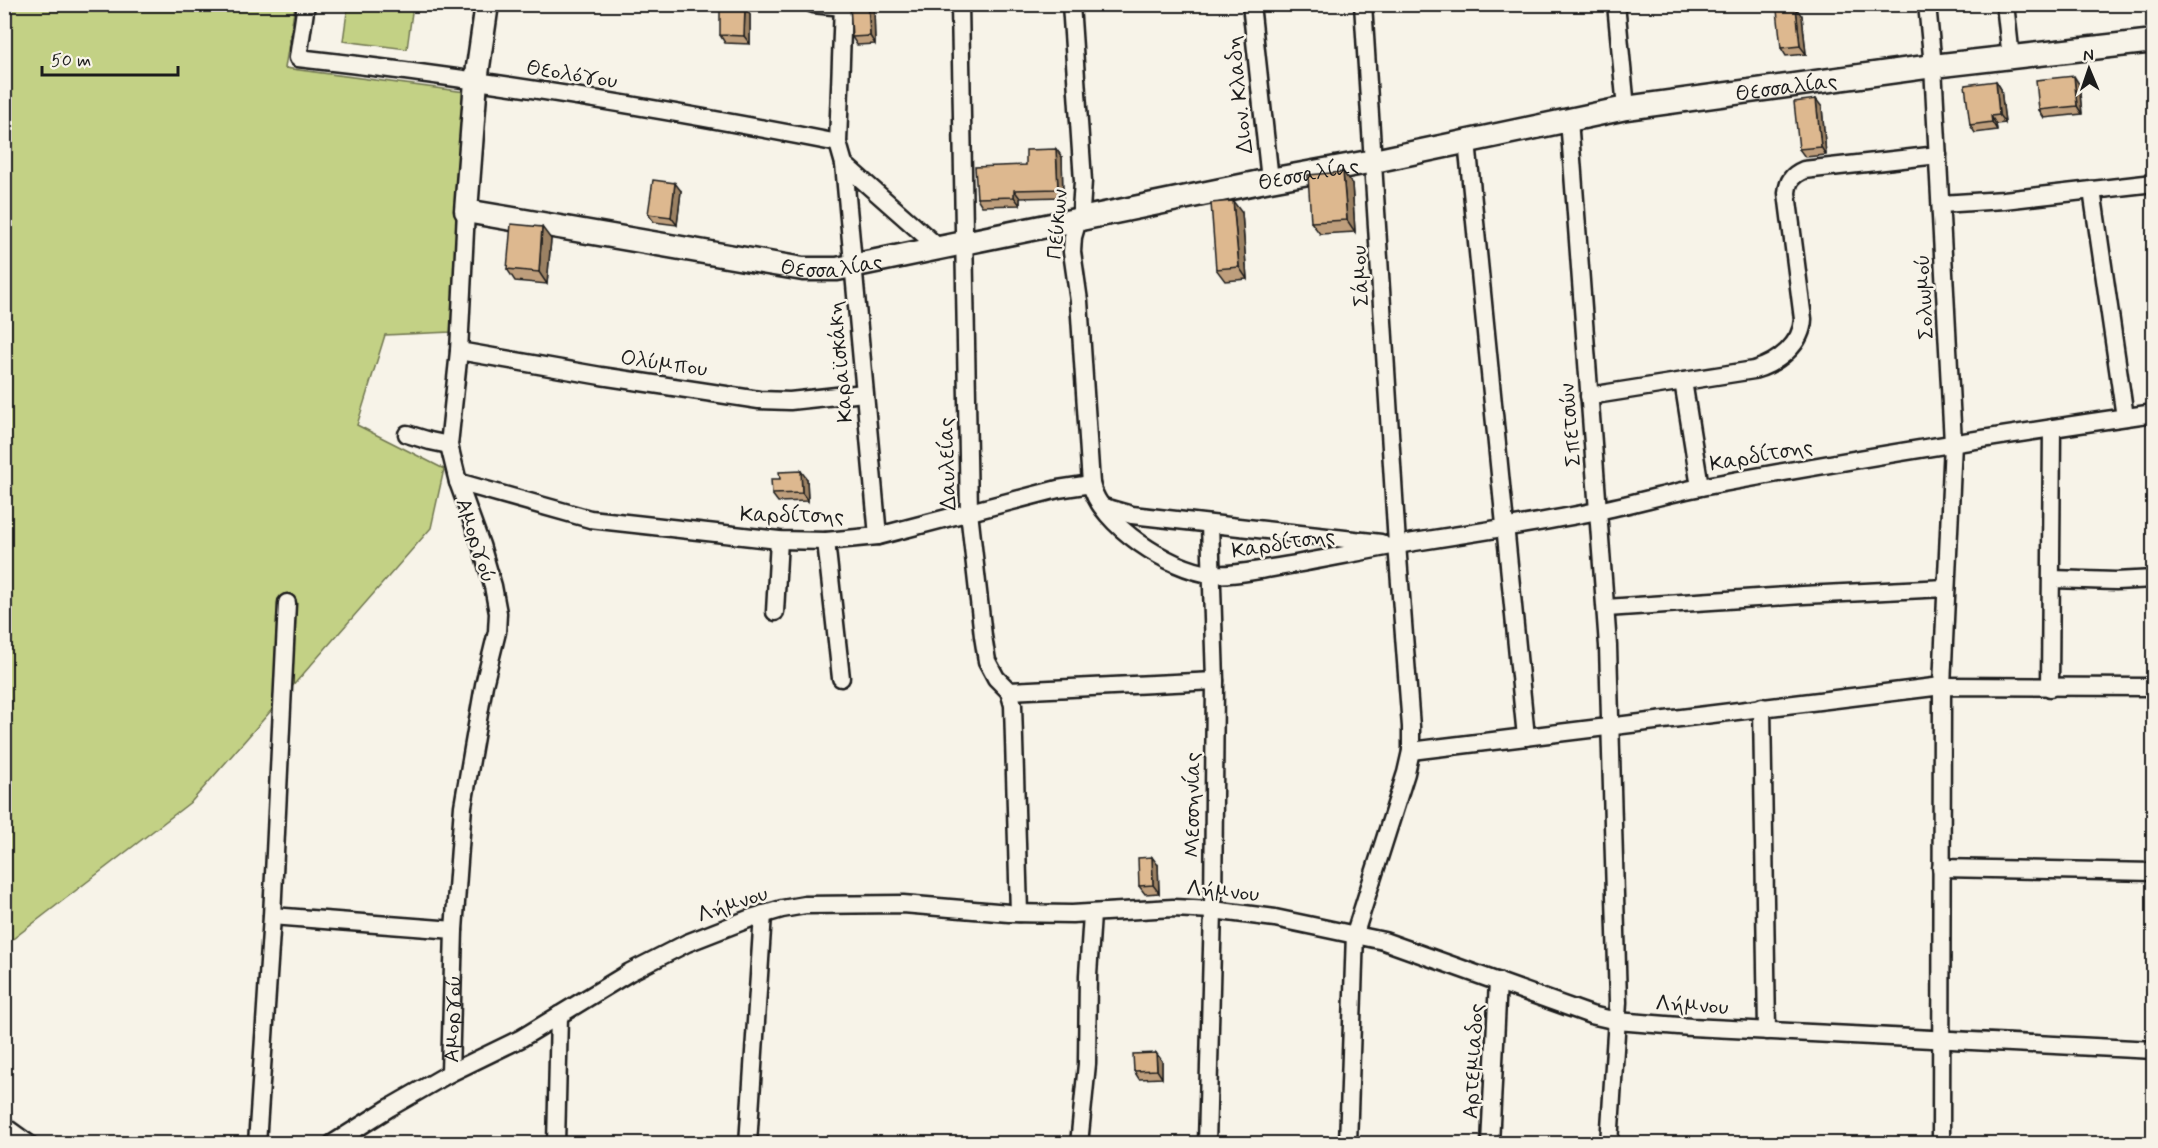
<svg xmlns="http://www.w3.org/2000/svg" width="2158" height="1148" font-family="Mynerve,sans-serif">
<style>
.green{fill:#c3d185;stroke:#707650;stroke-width:1.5}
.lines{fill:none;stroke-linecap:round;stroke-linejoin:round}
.street-casing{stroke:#1c1c1c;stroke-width:21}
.secondary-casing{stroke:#1c1c1c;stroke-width:27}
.street{stroke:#f7f3e8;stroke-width:16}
.secondary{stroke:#f7f3e8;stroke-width:22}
.wall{fill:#be9e7b;stroke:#1c1c1c;stroke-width:1.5}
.shaded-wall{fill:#9b8164;stroke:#1c1c1c;stroke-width:1.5}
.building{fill:#ddb88f;stroke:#1c1c1c;stroke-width:1.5}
.labels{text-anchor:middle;stroke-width:5;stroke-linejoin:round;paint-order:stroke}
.street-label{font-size:22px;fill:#1c1c1c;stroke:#f7f3e8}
</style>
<rect width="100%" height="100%" fill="#f7f3e8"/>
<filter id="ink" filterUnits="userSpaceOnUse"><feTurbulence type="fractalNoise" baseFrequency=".0167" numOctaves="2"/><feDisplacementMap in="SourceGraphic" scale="12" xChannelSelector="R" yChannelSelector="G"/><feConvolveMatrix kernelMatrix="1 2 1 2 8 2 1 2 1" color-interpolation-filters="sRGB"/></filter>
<g filter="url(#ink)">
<!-- green -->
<path class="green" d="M5 5H295L285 68 473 93 451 332 385 335 357 425 444 469 431 528 192 801 5 945Z
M348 5H413L407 49 343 41Z"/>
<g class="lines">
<!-- street casing -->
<g class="street-casing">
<g id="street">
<path d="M306 4 298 58C479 78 659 108 838 143"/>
<path d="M813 4 843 7"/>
<path d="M843 4 838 143 844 164 878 536"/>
<path d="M960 4 969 512 983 636 987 661 996 678 1009 691 1013 705 1019 913"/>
<path d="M1071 4 1083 181 1081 210 1073 237 1072 252 1079 301 1091 484"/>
<path d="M1251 4 1270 180"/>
<path d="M1616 4 1626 108"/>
<path d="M1927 4 1933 66 1953 443 1942 686 1941 1144"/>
<path d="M2005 4 2011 58"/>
<path d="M1569 119 1608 646 1618 1002 1609 1144"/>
<path d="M1467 141 1526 737"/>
<path d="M844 164 939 248"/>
<path d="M2092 190 2125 417"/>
<path d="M1941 204 2004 200 2154 183"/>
<path d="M459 351 601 376 759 400 790 401 864 393"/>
<path d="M1683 381 1700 487"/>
<path d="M1589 396 1754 370C1778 363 1802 344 1803 319L1787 193C1788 181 1792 175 1804 170L1938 155"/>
<path d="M407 434 430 441 449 445"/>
<path d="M458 482 590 519 779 540 826 541 878 536 1058 489 1091 484C1100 525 1171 570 1211 574 1231 576 1252 571 1272 568 1322 560 1371 549 1421 541 1480 532 1539 523 1597 511 1632 504 1666 494 1701 487 1851 459 2002 435 2154 413"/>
<path d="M1104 507 1132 515 1381 543"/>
<path d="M826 541 841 678"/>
<path d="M2052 579 2116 581 2154 579"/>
<path d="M1606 608 1803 595 1946 588"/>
<path d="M775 612 779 540"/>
<path d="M2050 688 2052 428"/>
<path d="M1009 691 1215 681"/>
<path d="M1762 707 1767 1031"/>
<path d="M1411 751 1942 686 2154 687"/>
<path d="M1941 868 2154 872"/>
<path d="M272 916 454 930"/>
<path id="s1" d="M450 1073 454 930 463 806 484 685 497 632 498 613 493 586 481 545 458 482 449 445 459 351 466 211"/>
<path d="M4 1126 29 1144"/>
<path d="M257 1144 272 916 287 603"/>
<path d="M332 1144 389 1108 450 1073 520 1039 630 972 687 943 751 918 782 909 805 905 903 904 1009 913 1072 914 1173 908 1213 910 1275 918 1384 941 1591 1015 1617 1021 1691 1027 2154 1050"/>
<path d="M556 1144 559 1015"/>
<path d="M748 1144 763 914"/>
<path d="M1079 1144 1087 1064 1088 975 1092 914"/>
<path d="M1207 1144 1213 910 1215 681 1210 524"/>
<path d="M1348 1144 1355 933 1406 773 1411 751V727L1397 544 1363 4"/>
<path d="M1490 1144 1498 981"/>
</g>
</g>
<!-- secondary casing -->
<g class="secondary-casing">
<g id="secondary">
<path id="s2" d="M487 4 476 81 466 211 803 269H837L1270 180 1374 161 1626 108 1933 66 2154 41"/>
</g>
</g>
<!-- street -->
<use href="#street" class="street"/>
<!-- secondary -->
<use href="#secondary" class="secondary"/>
</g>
<!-- wall -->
<path class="wall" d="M850 4H871L874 9 875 44 857 45 852 37Z
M745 7 750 15V44L725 43 720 35Z
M1802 16 1806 54 1786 56 1781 48Z
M1996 81 2001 89 2005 123 1996 124 1997 130 1975 133 1970 125Z
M2079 84 2082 114 2044 118 2039 110Z
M1822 107 1826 155 1805 157 1799 149Z
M1056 149 1062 157 1063 197 1020 198V205L982 206 977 198 1026 165Z
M1352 184 1355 232 1320 234 1311 222Z
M681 191 677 225 654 222 648 214Z
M1242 213 1247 279 1225 281 1216 269Z
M551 239 547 284 515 281 507 269Z
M807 479 808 501 778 502 772 494Z
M1158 865 1159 893 1145 894 1139 886Z
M1156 1053 1162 1061V1078L1139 1079 1134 1071Z"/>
<!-- shaded-wall -->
<path class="shaded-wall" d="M868 4H871L874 9 875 44 870 36Z
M745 7 750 15V44L744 36Z
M1796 8 1802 16 1806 54 1800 46Z
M2074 76 2079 84 2082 114 2077 106Z
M1996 81 2001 89 2005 123 1999 115Z
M1816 99 1822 107 1826 155 1821 147Z
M1991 116 1996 124 1997 130 1992 122Z
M1056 149 1062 157 1063 197 1058 189Z
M1343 172 1352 184 1355 232 1347 220Z
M675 183 681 191 677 225 671 217Z
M1014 190 1020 198V205L1014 197Z
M1233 201 1242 213 1247 279 1239 267Z
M542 227 551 239 547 284 539 272Z
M801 471 807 479 808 501 802 493Z
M1152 857 1158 865 1159 893 1153 885Z
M1156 1053 1162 1061V1078L1157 1070Z"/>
<!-- building -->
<path class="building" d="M850 4H868L870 36 852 37Z
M720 7H745L744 36 720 35Z
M1796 8 1800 46 1781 48 1777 10Z
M2074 76 2077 106 2039 110 2036 80Z
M1996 81 1999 115 1991 116 1992 122 1970 125 1965 85Z
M1816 99 1821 147 1799 149 1794 102Z
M1056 149 1058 189 1014 190V197L977 198 975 167 1026 165V150Z
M1343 172 1347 220 1311 222 1308 175Z
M653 180 675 183 671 217 648 214Z
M1233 201 1239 267 1216 269 1211 203Z
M511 224 542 227 539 272 507 269Z
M801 471 802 493 772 494 771 479H780L779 472Z
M1152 857 1153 885 1139 886 1138 858Z
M1156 1053 1157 1070 1134 1071 1133 1054Z"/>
</g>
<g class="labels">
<!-- street labels -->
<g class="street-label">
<text transform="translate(572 73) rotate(9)" y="8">Θεολόγου</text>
<text dy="8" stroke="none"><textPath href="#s2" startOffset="1551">Θεσσαλίας</textPath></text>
<text transform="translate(1238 95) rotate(-96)" y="8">Διον. Κλαδη</text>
<text dy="8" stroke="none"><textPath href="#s2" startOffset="1065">Θεσσαλίας</textPath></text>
<text transform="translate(1056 224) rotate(-85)" y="8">Πεύκων</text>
<text dy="8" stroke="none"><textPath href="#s2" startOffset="579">Θεσσαλίας</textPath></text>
<text transform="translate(1359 276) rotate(-93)" y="8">Σάμου</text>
<text transform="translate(1923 297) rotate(-93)" y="8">Σολωμού</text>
<text transform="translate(664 362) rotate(8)" y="8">Ολύμπου</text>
<text transform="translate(839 362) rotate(-95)" y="8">Καραϊσκάκη</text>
<text transform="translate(1569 425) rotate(-95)" y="8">Σπετσών</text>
<text transform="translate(1761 454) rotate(-10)" y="8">Καρδίτσης</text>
<text transform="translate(946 464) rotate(-92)" y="8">Δαυλείας</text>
<text transform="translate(792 514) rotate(1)" y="8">Καρδίτσης</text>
<text transform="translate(477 540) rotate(72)" y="8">Αμοργού</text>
<text transform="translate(1283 542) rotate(-9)" y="8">Καρδίτσης</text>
<text transform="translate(1191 805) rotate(-90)" y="8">Μεσσηνίας</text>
<text transform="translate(1223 890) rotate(5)" y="8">Λήμνου</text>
<text transform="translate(732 903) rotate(-19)" y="8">Λήμνου</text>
<text transform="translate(1692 1004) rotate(3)" y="8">Λήμνου</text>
<text dy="8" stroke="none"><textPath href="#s1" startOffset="54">Αμοργού</textPath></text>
<text transform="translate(1472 1061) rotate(-87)" y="8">Αρτεμιαδος</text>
</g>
</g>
<!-- margin -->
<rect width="2158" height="1148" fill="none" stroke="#f7f3e8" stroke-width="24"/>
<rect x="12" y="12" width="2134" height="1124" fill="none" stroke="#1c1c1c" stroke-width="2" filter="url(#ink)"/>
<!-- north arrow -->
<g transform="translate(2089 69) rotate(358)" stroke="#f7f3e8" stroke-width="4.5" paint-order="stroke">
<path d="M0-4.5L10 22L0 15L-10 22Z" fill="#1c1c1c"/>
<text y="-9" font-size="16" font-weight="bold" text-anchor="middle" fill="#1c1c1c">N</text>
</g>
<!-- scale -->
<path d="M42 66v9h136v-9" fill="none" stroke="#1c1c1c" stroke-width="3"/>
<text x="51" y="66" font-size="18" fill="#1c1c1c" stroke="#f7f3e8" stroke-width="4.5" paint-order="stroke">50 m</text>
</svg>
